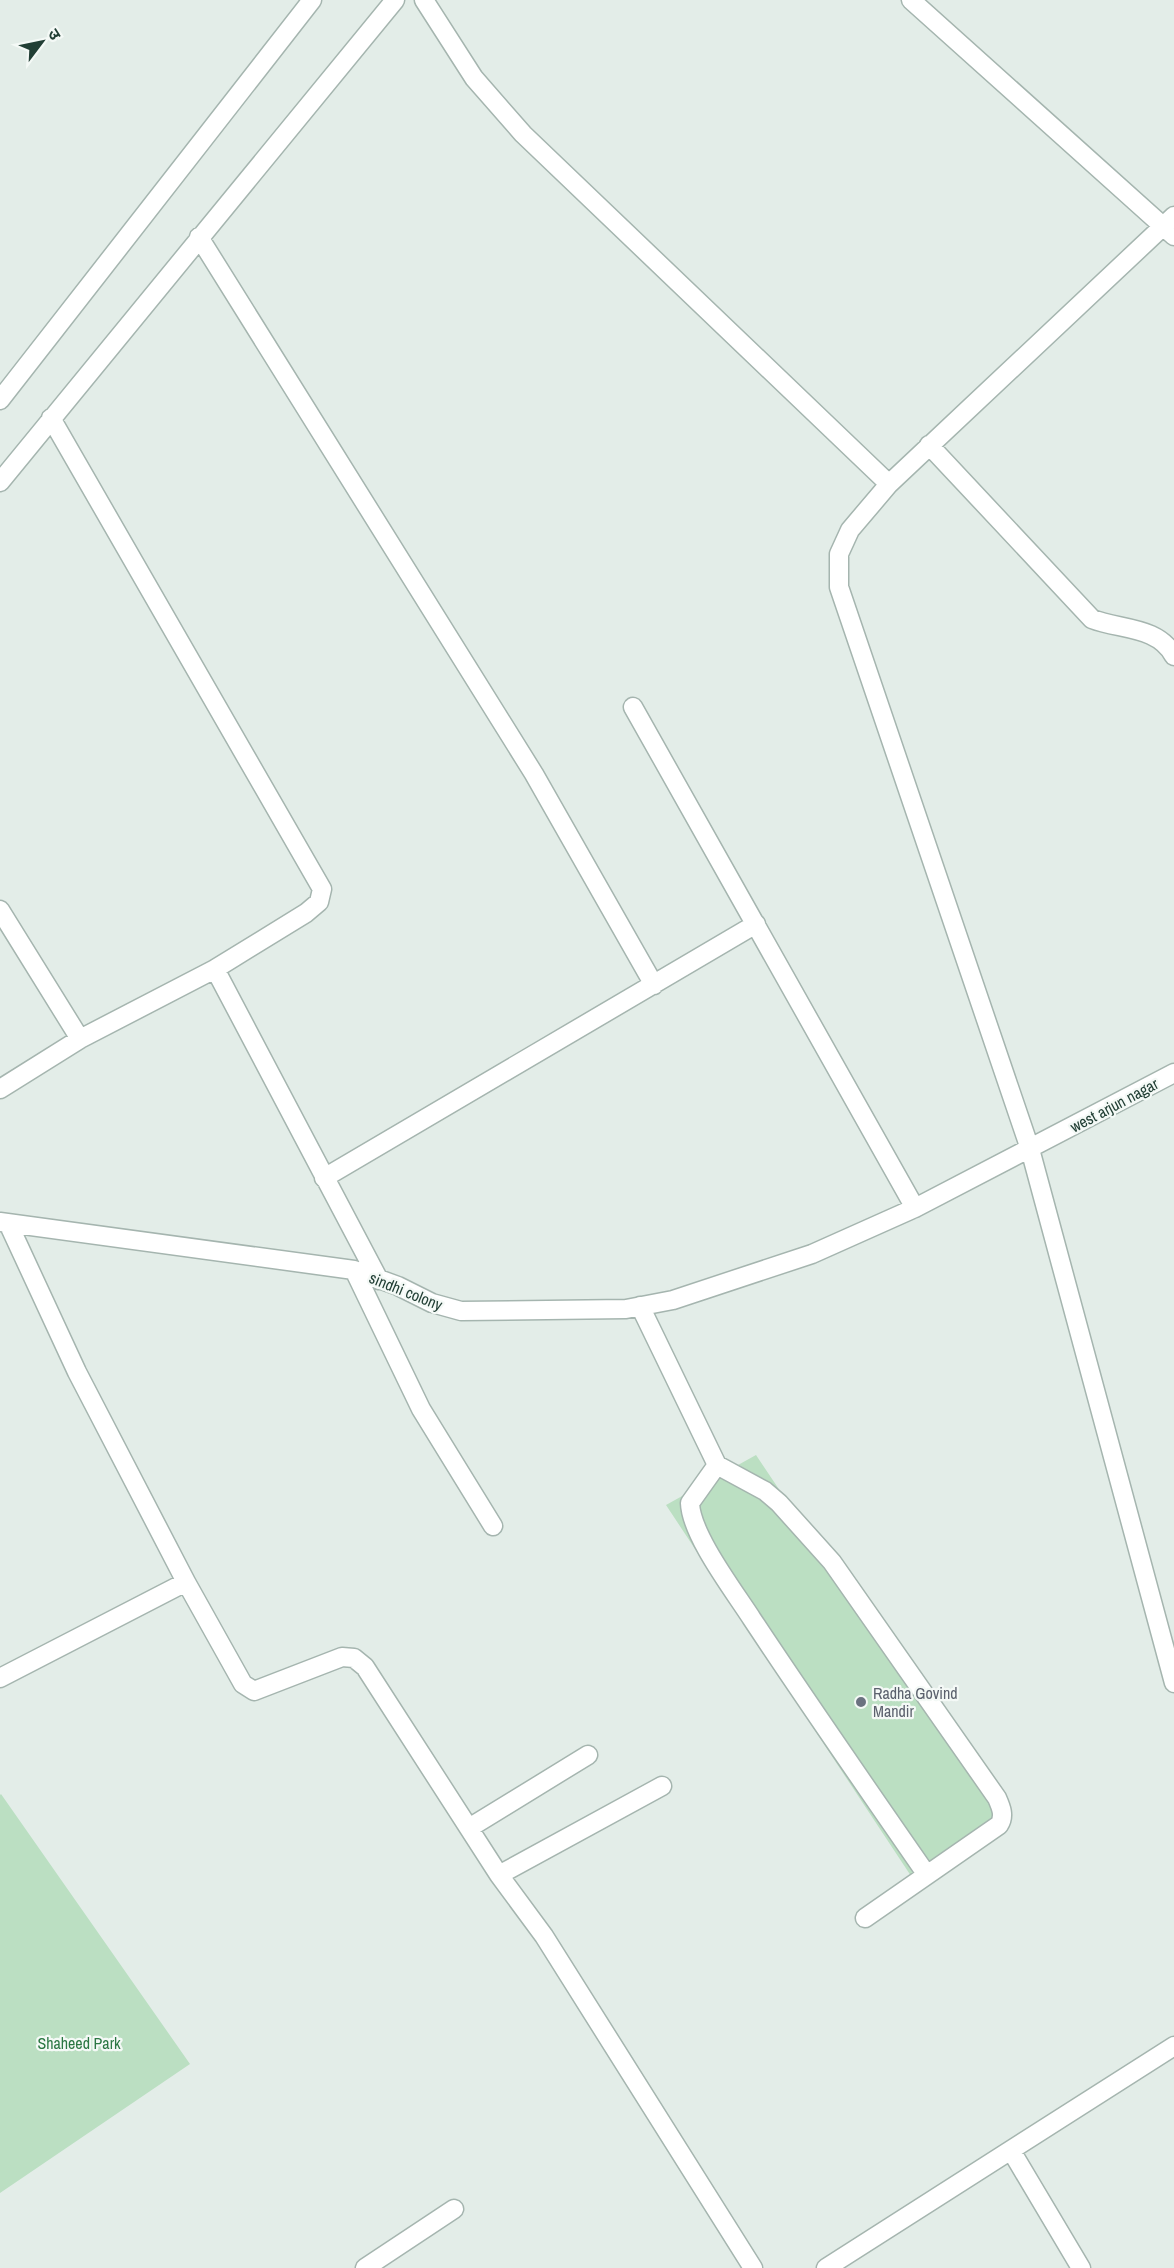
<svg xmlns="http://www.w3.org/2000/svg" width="1174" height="2268" font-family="'Archivo Narrow','Noto Sans Devanagari',sans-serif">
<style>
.green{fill:#bbdfc2}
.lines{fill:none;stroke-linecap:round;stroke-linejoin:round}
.street-casing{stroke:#a5b5af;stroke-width:21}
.street{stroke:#fff;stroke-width:18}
.worship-dot{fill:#6b7280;stroke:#f4f9f6;stroke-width:2}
.labels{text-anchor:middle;stroke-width:4.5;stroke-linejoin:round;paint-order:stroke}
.street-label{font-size:16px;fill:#223f35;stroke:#f4f9f6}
.worship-label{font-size:16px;fill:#5b616d;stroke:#f4f9f6;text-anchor:start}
.park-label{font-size:16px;fill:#2b7743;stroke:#f4f9f6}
</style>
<rect width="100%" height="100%" fill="#e3ede8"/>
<!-- green -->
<path class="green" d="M756 1455 998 1816 913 1879 666 1505Z
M1 1794 190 2064 0 2193V1795Z"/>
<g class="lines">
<!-- street casing -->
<g class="street-casing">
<path id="street" d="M424 0 474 78 523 134 889 484
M911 0 1174 236
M1174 216 889 484 850 530 839 554V587L1030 1149 1174 1683
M199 237 534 774 654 985
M0 400 312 0
M51 418 322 889 319 902 306 913 215 969
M929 445 1092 619C1120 630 1158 626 1174 656
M0 482 395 0
M633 707 915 1208
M0 910 80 1039
M0 1089 80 1039 215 969 379 1280
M324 1178 756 924
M0 1222 354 1270 398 1286 432 1303 461 1311 626 1309 673 1300 812 1254 915 1208 1174 1073
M8 1223 77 1372 186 1582
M354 1270 421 1409 493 1526
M640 1306 717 1465 765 1491 779 1503 832 1562 997 1798C1001 1807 1005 1816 999 1825L865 1918
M717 1465 690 1503C691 1535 734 1591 752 1619 809 1705 868 1790 927 1875
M0 1678 186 1582 243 1684 254 1691 342 1657 354 1658 365 1667 499 1875 544 1936 753 2268
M469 1828 588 1755
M499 1875 662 1786
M1012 2152 1081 2268
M365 2268 454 2209
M826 2268 1174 2046"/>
</g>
<!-- street -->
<use href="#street" class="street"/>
</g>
<!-- markers -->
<circle class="worship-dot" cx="861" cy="1702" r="6"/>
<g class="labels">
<!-- street labels -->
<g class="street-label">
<text transform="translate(1114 1105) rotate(-28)" y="6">west arjun nagar</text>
<text transform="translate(406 1291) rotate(22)" y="6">sindhi colony</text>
</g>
<!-- worship labels -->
<g class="worship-label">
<text x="873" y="1699">Radha Govind<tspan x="873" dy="18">Mandir</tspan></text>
</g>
<!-- park labels -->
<g class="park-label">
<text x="79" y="2049">Shaheed Park</text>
</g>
</g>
<!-- north arrow -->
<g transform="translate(42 42) rotate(58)" stroke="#f4f9f6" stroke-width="4.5" paint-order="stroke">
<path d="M0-4.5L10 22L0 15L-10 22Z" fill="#223f35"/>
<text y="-9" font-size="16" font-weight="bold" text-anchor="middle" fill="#223f35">उ</text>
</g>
</svg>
